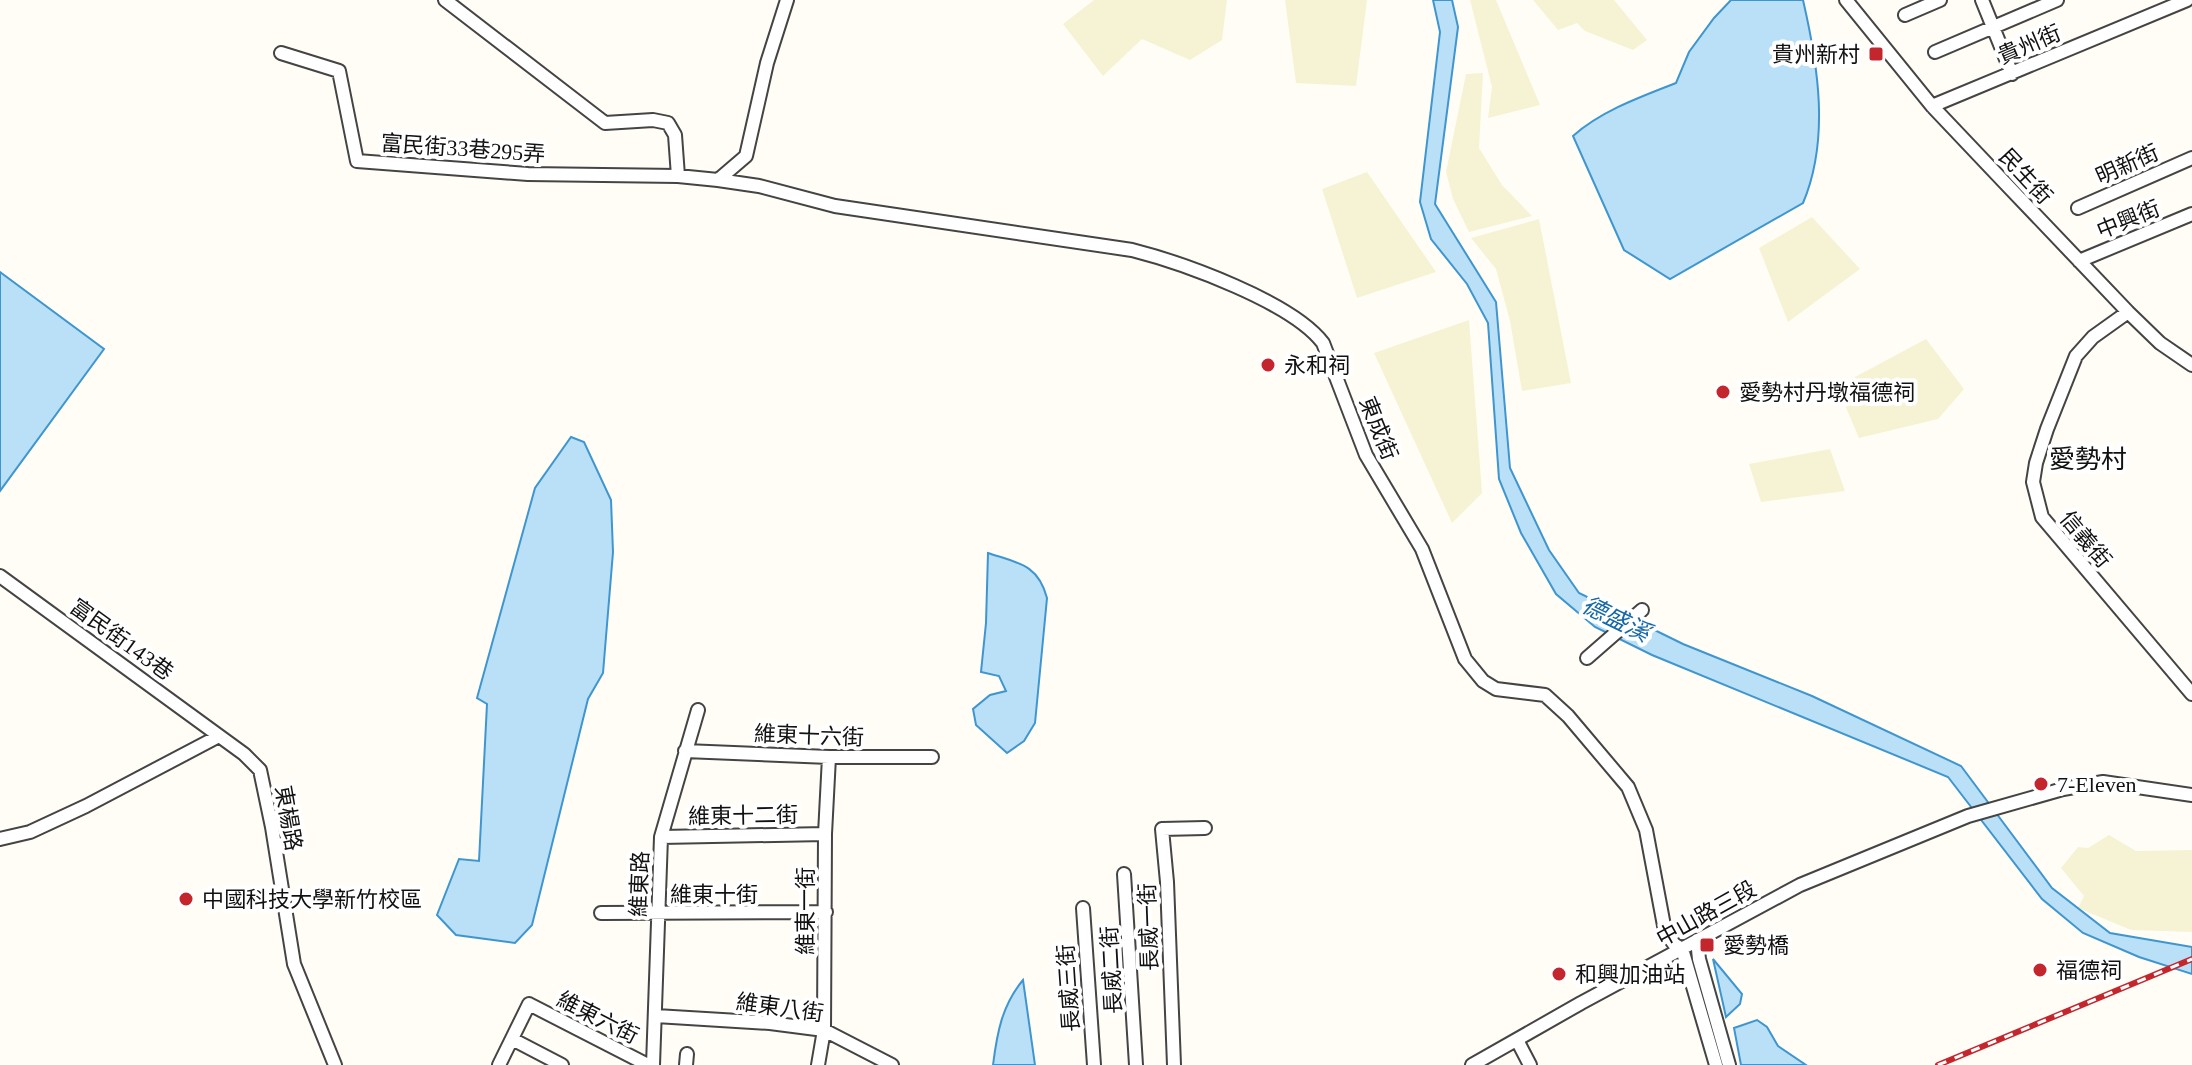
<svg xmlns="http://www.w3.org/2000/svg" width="2192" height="1065" font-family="'Times New Roman','Noto Sans TC',serif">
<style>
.farmland{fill:#f6f3d4}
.water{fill:#b9e0f7;stroke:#3f96cf;stroke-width:2}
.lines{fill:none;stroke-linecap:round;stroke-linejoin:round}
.minor-casing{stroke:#444;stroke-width:16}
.minor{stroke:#fff;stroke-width:12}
.rail-casing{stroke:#c4262e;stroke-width:6}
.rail{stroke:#fff;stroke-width:3;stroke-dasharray:9;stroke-linecap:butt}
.poi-dot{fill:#c4262e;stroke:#fff;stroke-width:3}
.labels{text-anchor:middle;stroke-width:8;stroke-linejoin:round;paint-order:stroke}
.street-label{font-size:22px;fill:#111;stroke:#fff}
.poi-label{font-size:22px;fill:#111;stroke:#fff;text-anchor:start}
.water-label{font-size:24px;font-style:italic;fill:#1768a6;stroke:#fff}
.quarter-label{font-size:26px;fill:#111;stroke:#fff}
</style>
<rect width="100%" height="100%" fill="#fffdf5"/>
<!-- farmland -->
<path class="farmland" d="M1094 0H1227L1222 40 1190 60 1142 39 1103 76 1063 24Z
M1285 0H1367L1356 86 1296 83Z
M1470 0H1496L1540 105 1488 118 1492 87Z
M1533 0H1614L1647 40 1633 50 1585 31 1577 23 1558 30Z
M1483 73 1479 148 1502 185 1532 216 1469 232 1453 199 1446 172 1466 74Z
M1367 172 1436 272 1357 298 1322 189Z
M1812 217 1860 269 1788 322 1759 248Z
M1539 219 1571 383 1522 391 1510 321 1496 269 1471 238Z
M1469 320 1482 493 1452 523 1374 353Z
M1926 339 1964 389 1938 419 1859 438 1847 410 1840 385Z
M1830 449 1845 491 1761 502 1749 464Z
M2109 835 2136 851 2192 850V932L2131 930 2078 908 2084 896 2061 868 2078 847 2088 848Z"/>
<!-- water -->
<path class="water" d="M1433 0H1452L1458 27 1435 204 1496 302 1510 468 1549 550 1579 593 1683 644 1812 696 1961 766 2052 888 2110 933 2192 947V974L2139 957 2083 933 2042 899 1948 777 1652 655 1595 627 1556 594 1521 533 1499 479 1488 323 1467 284 1431 239 1420 202 1440 32Z
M1731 0H1803C1818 65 1830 139 1803 203L1670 279 1624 250 1573 136C1601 111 1640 97 1676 83L1689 52 1714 18Z
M0 272 104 349 0 491Z
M571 437 584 442 611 500 613 552 603 673 588 699 532 925 515 943 456 935 437 915 459 859 479 861 487 704 477 698 535 488Z
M988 553C1018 563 1038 564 1047 598L1035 723 1024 741 1007 753 976 725 973 709 990 695 1006 691 999 676 981 672 986 623Z
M1713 959 1742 994 1740 1004 1726 1017Z
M1023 980 1035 1065H993C997 1033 1002 1005 1023 980Z
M1757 1020 1767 1027 1778 1046 1806 1065H1741L1734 1028Z"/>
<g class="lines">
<!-- minor casing -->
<g class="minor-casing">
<path id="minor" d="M445 0 605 123 653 120 668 123 675 135 678 176
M1846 0 1932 106 2006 184 2128 312 2160 343 2192 365
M1982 0 2012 74
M1905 15 1940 0
M1935 52 2057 0
M281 53 339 71 357 161 528 174 678 176 718 180 759 186 835 206 1132 250C1183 263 1292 302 1323 343L1366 455 1422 549 1465 659 1483 681 1496 689 1545 695 1568 716 1628 787 1646 830 1665 931 1674 944 1682 949 1716 1065
M1932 106 2187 0
M718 180 746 156 767 63 787 0
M2078 208 2192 158
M2079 261 2192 214
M2128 312 2093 337 2076 356 2047 429 2036 463 2033 482 2042 517 2192 694
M0 576 244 754 260 770 272 827 294 964 335 1065
M1587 658 1642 610
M685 751 829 757H932
M661 837 825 834
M0 839 30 832 86 806 219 736
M1124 874 1136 1065
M1083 908 1094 1065
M601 913 826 912
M1697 940 1699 959 1729 1065
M656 1016 770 1023 824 1030 892 1065
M512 1039 562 1065
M1517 1040 1530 1065
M499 1065 529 1004 648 1065
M653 1065 661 837 698 710
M686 1065 687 1054
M818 1065 824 1030 825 834 829 757
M1174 1065 1167 882 1162 829 1205 828
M1472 1065 1581 1003 1800 885 1968 816 2063 789 2103 782 2192 795"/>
</g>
<!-- minor -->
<use href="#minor" class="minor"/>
<!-- rail casing -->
<g class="rail-casing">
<path id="rail" d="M1938 1065 2192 959"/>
</g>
<!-- rail -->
<use href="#rail" class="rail"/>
</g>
<!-- markers -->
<g class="poi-dot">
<rect x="1868" y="46" width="16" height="16" rx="4"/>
<circle cx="1268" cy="365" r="8"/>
<circle cx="1723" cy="392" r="8"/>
<circle cx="2041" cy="784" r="8"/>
<circle cx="186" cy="899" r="8"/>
<rect x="1699" y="937" width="16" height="16" rx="4"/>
<circle cx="2040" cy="970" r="8"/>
<circle cx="1559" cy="974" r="8"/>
</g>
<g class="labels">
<!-- street labels -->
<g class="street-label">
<text transform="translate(2029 44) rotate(-23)" y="8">貴州街</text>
<text transform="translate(463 148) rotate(4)" y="8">富民街33巷295弄</text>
<text transform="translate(2127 164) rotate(-24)" y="8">明新街</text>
<text transform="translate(2026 176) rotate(47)" y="8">民生街</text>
<text transform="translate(2128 219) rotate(-22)" y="8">中興街</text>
<text transform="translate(1379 428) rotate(68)" y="8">東成街</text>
<text transform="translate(2086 539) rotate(50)" y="8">信義街</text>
<text transform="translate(122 639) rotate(36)" y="8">富民街143巷</text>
<text transform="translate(809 735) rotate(2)" y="8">維東十六街</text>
<text transform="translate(743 815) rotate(-1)" y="8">維東十二街</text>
<text transform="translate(289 818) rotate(80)" y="8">東楊路</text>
<text transform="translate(639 884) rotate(-88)" y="8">維東路</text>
<text x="714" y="902">維東十街</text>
<text transform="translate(805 911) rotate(-90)" y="8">維東一街</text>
<text transform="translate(1706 913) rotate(-29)" y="8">中山路三段</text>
<text transform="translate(1148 927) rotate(-92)" y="8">長威一街</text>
<text transform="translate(1111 970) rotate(-93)" y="8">長威二街</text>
<text transform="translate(1068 988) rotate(-94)" y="8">長威三街</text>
<text transform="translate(780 1007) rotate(8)" y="8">維東八街</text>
<text transform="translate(598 1017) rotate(27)" y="8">維東六街</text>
</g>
<!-- poi labels -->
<g class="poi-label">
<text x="1860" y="62" text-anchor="end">貴州新村</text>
<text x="1284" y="373">永和祠</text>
<text x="1739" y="400">愛勢村丹墩福德祠</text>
<text x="2057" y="792">7-Eleven</text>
<text x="202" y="907">中國科技大學新竹校區</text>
<text x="1723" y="953">愛勢橋</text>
<text x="2056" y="978">福德祠</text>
<text x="1575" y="982">和興加油站</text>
</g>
<!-- water labels -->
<g class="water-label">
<text transform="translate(1616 619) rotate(26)" y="8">德盛溪</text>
</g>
<!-- quarter labels -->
<g class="quarter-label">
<text x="2088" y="468">愛勢村</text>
</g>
</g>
</svg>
